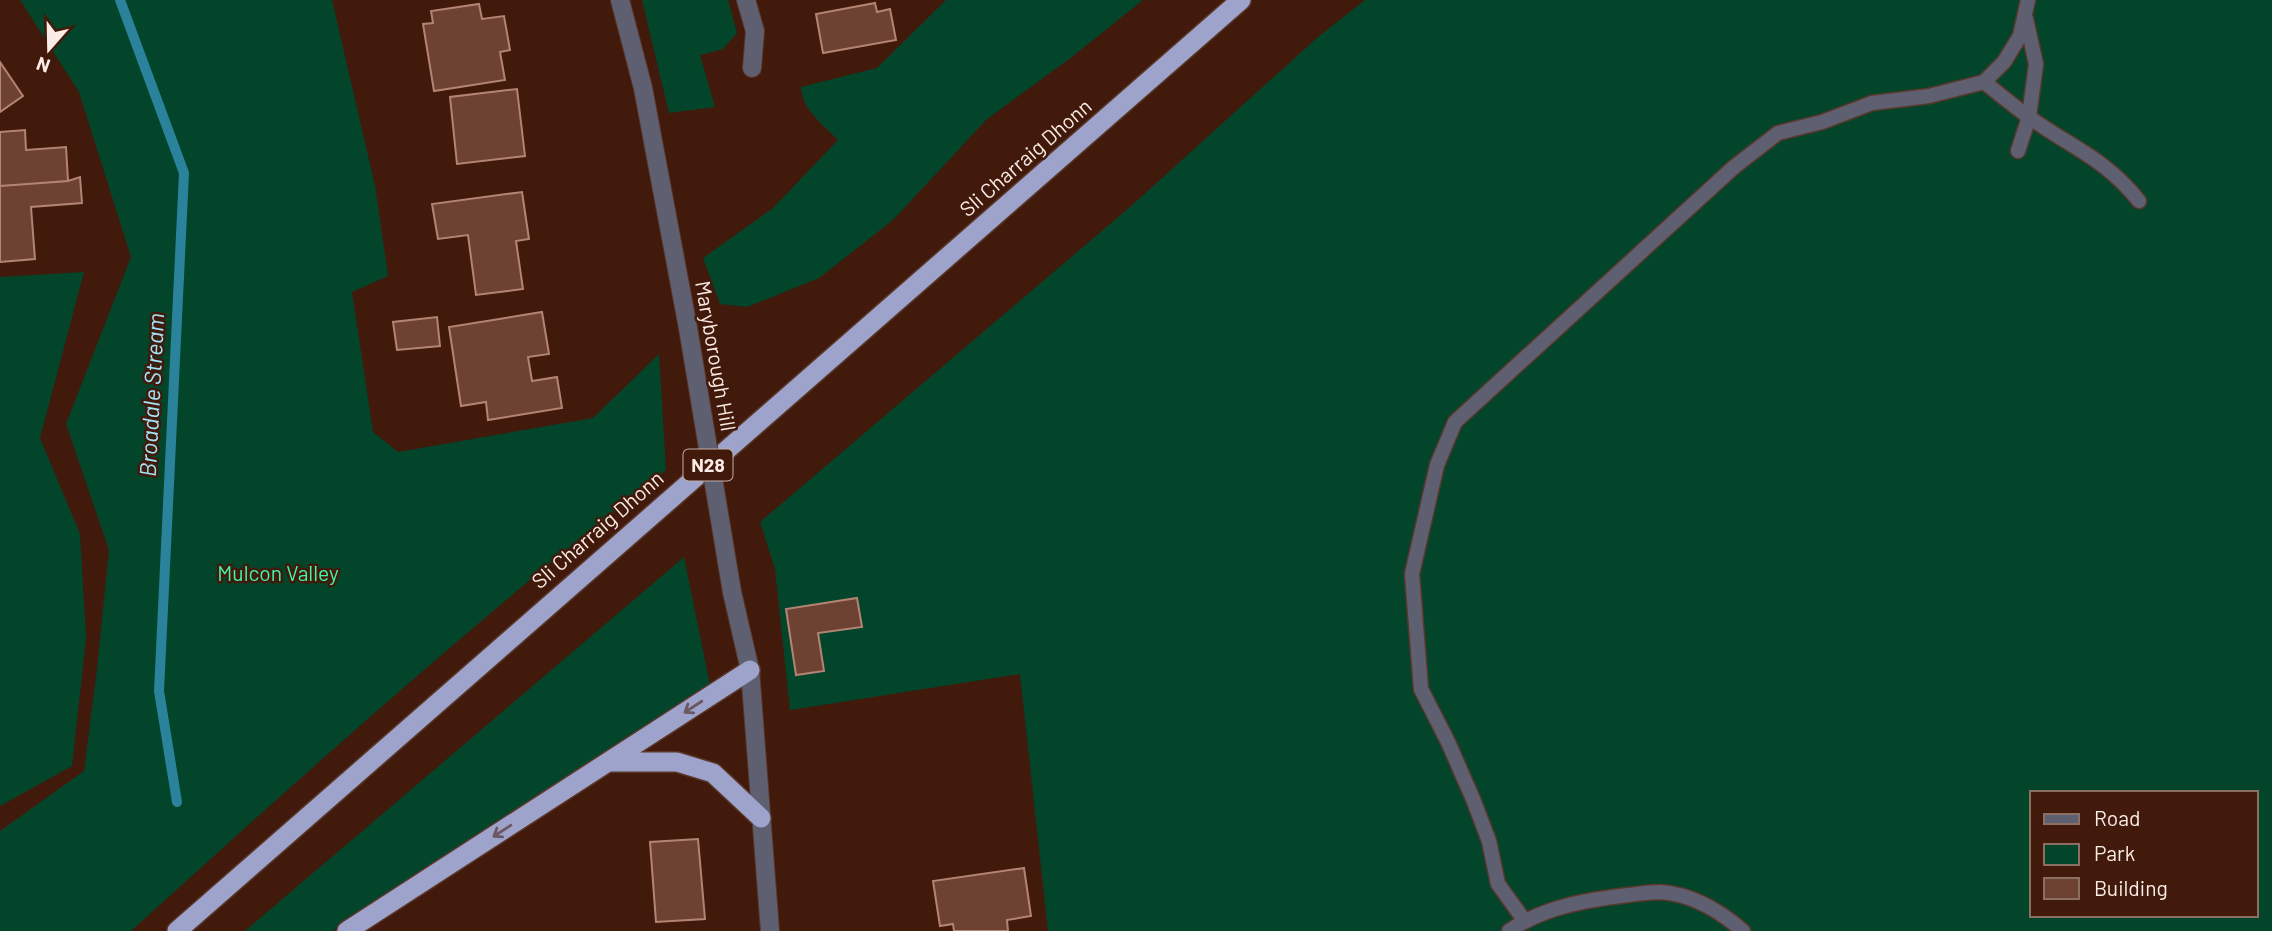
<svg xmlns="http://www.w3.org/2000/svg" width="2272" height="931" font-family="Barlow,sans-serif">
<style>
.green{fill:#03452b;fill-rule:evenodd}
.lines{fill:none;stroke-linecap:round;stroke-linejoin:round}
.stream{stroke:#2a829b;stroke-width:10}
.building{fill:#6d4233;stroke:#b48473;stroke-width:2}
.service-casing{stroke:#5b372b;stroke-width:17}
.minor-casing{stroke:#5b372b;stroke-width:20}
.tertiary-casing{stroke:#5b372b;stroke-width:20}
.trunk-casing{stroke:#5b372b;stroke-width:22}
.service{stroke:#5e6072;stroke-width:14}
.minor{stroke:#5e6072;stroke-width:18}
.tertiary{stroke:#5e6072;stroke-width:18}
.trunk{stroke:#9ea3cc;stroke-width:19}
.tertiary-bridge-casing{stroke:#5b372b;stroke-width:20;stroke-linecap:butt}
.tertiary-bridge{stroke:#5e6072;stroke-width:18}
.oneway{stroke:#6b5862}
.labels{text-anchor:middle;stroke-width:5;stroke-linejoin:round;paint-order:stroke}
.shield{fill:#411a0c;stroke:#c4ada5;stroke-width:2}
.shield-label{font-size:19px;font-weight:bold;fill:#fcece6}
.street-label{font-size:21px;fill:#fcece6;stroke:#411a0c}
.park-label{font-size:21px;fill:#41f6aa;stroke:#411a0c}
.water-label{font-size:23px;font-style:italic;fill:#a3e4f9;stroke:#411a0c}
</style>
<rect width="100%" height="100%" fill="#411a0c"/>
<!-- green -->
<path class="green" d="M20 0H332L375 186 388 276 352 292 373 432 398 452 593 418 659 354 666 470C481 615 305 773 131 931H0V831L84 771 96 678 109 550 66 424 131 257 79 92Z
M642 0H728L737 33 723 49 700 55 715 107 669 113Z
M946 0H1143L1072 57 987 119 893 220 819 278 747 307 720 304 703 258 773 208 838 140C823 125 802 109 801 87L877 68Z
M1365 0H2272V931H1048L1020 674 790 710 775 569 760 522 1130 207 1318 37ZM2032 793H2256V915H2032Z
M84 272 40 438 80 534 86 638 72 766 0 806V277Z
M684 557 712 695 333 931H245Z"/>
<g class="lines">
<!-- stream -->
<path class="stream" d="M120 0 184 173 159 691 177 802"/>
</g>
<!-- building -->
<path class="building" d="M875 3 877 12 890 9 896 40 823 53 816 14Z
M479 4 482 19 504 16 510 50 500 52 505 80 434 91 423 24 433 23 431 11Z
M0 62 23 96 0 112Z
M517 89 525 156 457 164 450 97Z
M25 130 26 150 66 147 68 181 0 186V132Z
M80 177 82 203 31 207 35 259 0 262V186L68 181Z
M522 192 529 239 516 241 523 289 476 295 468 235 438 239 432 204Z
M542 312 549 354 528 357 532 381 557 377 562 408 488 420 486 402 461 406 449 327Z
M437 317 440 346 397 350 393 322Z
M857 598 862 627 818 633 824 671 796 675 786 609Z
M698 839 705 919 656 922 650 842Z
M1024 868 1031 916 1007 920 1008 931H954L953 924 940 926 933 881Z"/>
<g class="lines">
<!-- service casing -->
<g class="service-casing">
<path id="service" d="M1984 82C2002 96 2018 110 2036 122 2077 150 2107 161 2139 201
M2018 151 2029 117 2036 64 2026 19
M1524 920 1498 884 1489 841 1473 799 1448 742 1421 689 1412 574 1437 465 1455 422 1734 167 1778 133 1822 122 1872 103 1929 96 1984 82 2004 62 2020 36 2028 0
M1509 931C1544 907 1586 900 1628 895 1638 894 1650 892 1660 892 1692 894 1720 911 1743 931"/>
</g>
<!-- minor casing -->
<g class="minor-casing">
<path id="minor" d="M746 0 755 31 752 68"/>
</g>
<!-- tertiary casing -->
<g class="tertiary-casing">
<path id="tertiary" d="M620 0 643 88 688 328
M732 592 750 670 770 931"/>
</g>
<!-- trunk casing -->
<g class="trunk-casing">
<path id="trunk" d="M608 762H677L713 773 761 818
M177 931 1241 0
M347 931 750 670"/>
</g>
<!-- service -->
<use href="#service" class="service"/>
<!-- minor -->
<use href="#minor" class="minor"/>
<!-- tertiary -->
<use href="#tertiary" class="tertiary"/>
<!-- trunk -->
<use href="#trunk" class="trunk"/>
<!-- tertiary-bridge casing -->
<g class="tertiary-bridge-casing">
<path id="tertiary-bridge" d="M688 328 732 592"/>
</g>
<!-- tertiary-bridge -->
<use href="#tertiary-bridge" class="tertiary-bridge"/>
</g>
<!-- one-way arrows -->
<defs><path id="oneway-shaft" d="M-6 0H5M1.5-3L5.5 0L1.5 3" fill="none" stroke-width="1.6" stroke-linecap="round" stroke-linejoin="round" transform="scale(1.75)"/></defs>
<g class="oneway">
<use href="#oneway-shaft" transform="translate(693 707) rotate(147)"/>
<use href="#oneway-shaft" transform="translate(502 831) rotate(147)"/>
</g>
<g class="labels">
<!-- shield labels -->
<rect class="shield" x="683.5" y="449.5" width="49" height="31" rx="5"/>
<g class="shield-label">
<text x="708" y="472">N28</text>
</g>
<!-- street labels -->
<g class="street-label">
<text transform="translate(1026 158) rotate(-41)" y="7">Sli Charraig Dhonn</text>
<text transform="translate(715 356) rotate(80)" y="7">Maryborough Hill</text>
<text transform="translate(598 530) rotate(-41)" y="7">Sli Charraig Dhonn</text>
</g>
<!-- park labels -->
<g class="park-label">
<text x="278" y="581">Mulcon Valley</text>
</g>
<!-- water labels -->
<g class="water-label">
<text transform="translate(152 395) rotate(-87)" y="8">Broadale Stream</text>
</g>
</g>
<!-- legend -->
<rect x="2030" y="791" width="228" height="126" fill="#411a0c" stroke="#8c6e63" stroke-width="2"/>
<rect x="2044" y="814" width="35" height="10" fill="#5e6072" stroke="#8c6e63" stroke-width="2"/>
<text x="2094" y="826" font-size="21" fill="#fcece6">Road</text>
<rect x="2044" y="844" width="35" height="21" fill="#03452b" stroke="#8c6e63" stroke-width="2"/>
<text x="2094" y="861" font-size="21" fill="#fcece6">Park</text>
<rect x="2044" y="878" width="35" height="21" fill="#6d4233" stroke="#8c6e63" stroke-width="2"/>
<text x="2094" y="896" font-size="21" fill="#fcece6">Building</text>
<!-- north arrow -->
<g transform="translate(49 49) rotate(200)" stroke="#411a0c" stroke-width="5" paint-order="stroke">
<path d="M0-5L12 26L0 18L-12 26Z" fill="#fcece6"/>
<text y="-10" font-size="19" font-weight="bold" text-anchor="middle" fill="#fcece6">N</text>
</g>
</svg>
